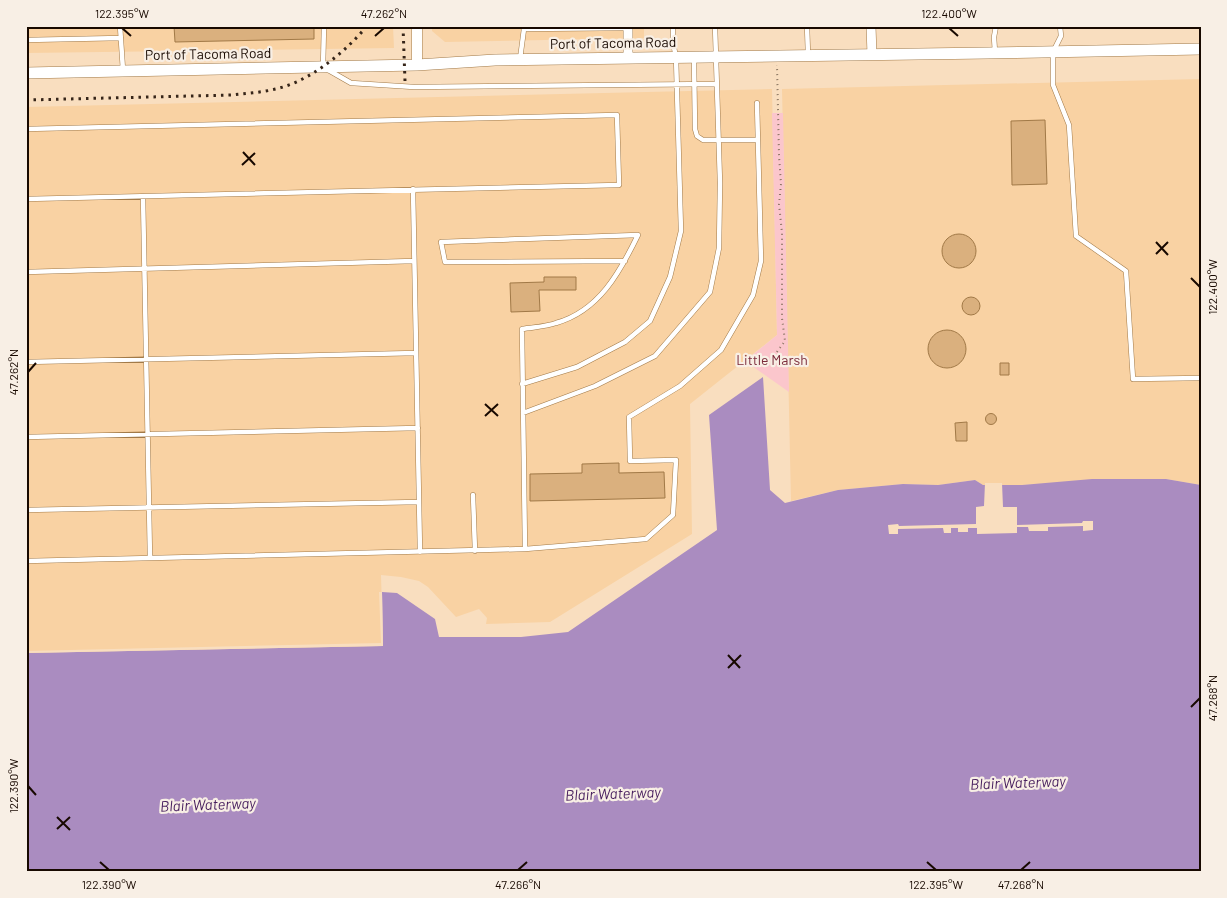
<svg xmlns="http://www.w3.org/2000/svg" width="1227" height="898" font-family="Barlow,sans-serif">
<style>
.built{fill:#f9d2a3}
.green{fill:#fbc6cc}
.water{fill:#aa8cc0}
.pier{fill:#f9debf}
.building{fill:#dab07e;stroke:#a17947}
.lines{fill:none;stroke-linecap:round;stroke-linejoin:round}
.service-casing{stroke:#a27a48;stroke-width:5.5}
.minor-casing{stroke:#a27a48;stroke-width:10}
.tertiary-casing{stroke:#a27a48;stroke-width:11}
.secondary-casing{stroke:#a27a48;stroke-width:12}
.path{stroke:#86725e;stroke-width:2;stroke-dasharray:1 4;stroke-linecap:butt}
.service{stroke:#fff;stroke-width:4.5}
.minor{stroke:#fff;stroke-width:9}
.tertiary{stroke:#fff;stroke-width:10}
.secondary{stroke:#fff;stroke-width:11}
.rail{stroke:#362519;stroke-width:3;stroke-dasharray:2.5 5;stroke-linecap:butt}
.ticks{fill:none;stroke:#180900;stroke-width:2}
.labels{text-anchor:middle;stroke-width:4.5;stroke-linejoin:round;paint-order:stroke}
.street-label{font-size:14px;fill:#180900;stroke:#f8efe5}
.park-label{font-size:14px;fill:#7b2b3b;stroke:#f8efe5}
.water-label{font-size:15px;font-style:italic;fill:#471e5e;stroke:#f8efe5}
.neatline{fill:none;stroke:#180900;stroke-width:2}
.ticks-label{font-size:12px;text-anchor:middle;fill:#180900}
</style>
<rect width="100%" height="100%" fill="#f9debf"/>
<!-- built -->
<path class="built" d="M26 26H393L394 48 26 53Z
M432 26H847V27L644 29V38L445 42 432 31Z
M1201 79V485L1166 479H1131L1022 485H983L975 480 938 485 903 484 838 490 791 501 782 89Z
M772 89 777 335 690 404 692 534 550 622 486 624 487 618 479 609 456 617 428 587 419 581 401 577 381 575 383 646 26 653V107Z"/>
<!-- green -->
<path class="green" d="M772 113H783L789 392 745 361 777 335Z"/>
<!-- water -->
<path class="water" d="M763 377 770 490 785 503 838 490 903 484 938 485 975 480 983 485H1022L1092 479H1166L1201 485V872H26V653L383 646 382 592 397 593 435 619 439 637H521L568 632 717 530 709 415Z"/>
<!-- pier -->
<path class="pier" d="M985 483H1002L1003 507H1017V525L1082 523 1083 521H1093V530L1083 531V526L1048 527V531H1029L1028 527H1017V533L977 534V528H968V532H958V528H951V533H944L943 528 898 529V534H889L888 525 898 524 899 526 976 524V507L984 506Z
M379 592H382L383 646 26 653V651L381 643Z"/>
<!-- building -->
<path class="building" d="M174 26H314V39L175 42Z
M1045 120 1047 184 1012 185 1011 121Z
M942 251a17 17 0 1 1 34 0a17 17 0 1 1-34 0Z
M544 277H576V290H539L540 311 511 312 510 283 544 282Z
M962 306a9 9 0 1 1 18 0a9 9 0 1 1-18 0Z
M928 349a19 19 0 1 1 38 0a19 19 0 1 1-38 0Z
M1000 363H1009V375H1000Z
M985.5 419a5.5 5.5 0 1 1 11 0a5.5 5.5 0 1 1-11 0Z
M967 422V441H956L955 423Z
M619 463V473L664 472 665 498 530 501V474L582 473V464Z"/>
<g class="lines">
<!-- service casing -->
<g class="service-casing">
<path id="service" d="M120 26 123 70
M324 26 323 67 351 83 414 87 716 84
M807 26 808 54
M1060 26 1061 36 1053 52V85L1069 125 1076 236 1126 271 1133 379 1201 378
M524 29 628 28
M26 40 121 38
M995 52 994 37 996 26
M520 59 524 29 522 26
M694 59 695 129 697 136 703 140H758
M26 129 617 115 619 185 26 199
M413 189 420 552
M143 196 150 558
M26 272 414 261
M26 362 416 353
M522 384 577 367 625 342 650 321 670 277 681 231 676 57 673 43V26
M523 413 595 386 655 356 710 292 719 248 720 183 715 26
M26 437 418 428
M473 495 475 551
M26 510 419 502
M525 549 522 329C533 327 545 327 556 323 599 311 620 272 638 235L441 242 445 262 625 261
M26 561 525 549 646 539 673 515 676 460 630 461 629 417 680 386 721 350 753 295 761 261 757 103"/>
</g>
<!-- minor casing -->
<g class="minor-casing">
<path id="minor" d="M871 26 872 55
M628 58V26"/>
</g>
<!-- tertiary casing -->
<g class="tertiary-casing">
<path id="tertiary" d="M417 26V65"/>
</g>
<!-- secondary casing -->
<g class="secondary-casing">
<path id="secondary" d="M26 73 417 65 495 60 988 53 1201 49"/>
</g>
<!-- path -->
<path class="path" d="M774 356 785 341 782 318V233L779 204 781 184 779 156 777 65"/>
<!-- service -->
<use href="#service" class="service"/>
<!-- minor -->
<use href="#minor" class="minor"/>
<!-- tertiary -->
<use href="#tertiary" class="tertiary"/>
<!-- secondary -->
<use href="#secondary" class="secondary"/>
<!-- rail -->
<path class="rail" d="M403 26 405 81
M26 100 232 95C250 93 269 92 286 86 316 76 347 50 367 26"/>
</g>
<!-- ticks -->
<path class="ticks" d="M122 28 131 36M949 28 958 36M375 36 384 28M243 152 255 165M242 165 255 153M1156 242 1168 255M1156 254 1168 242M1191 278 1200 287M28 372 36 363M485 404 498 416M485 416 498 404M728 655 740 668M728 668 741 655M1191 707 1200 698M28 786 36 795M57 817 70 830M57 829 70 817M100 862 109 870M927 862 936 870M518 870 527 862M1021 870 1030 862"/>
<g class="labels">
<!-- street labels -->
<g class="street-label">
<text transform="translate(613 43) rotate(-1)" y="5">Port of Tacoma Road</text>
<text transform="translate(208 54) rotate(-1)" y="5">Port of Tacoma Road</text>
</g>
<!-- park labels -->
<g class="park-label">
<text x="772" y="365">Little Marsh</text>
</g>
<!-- water labels -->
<g class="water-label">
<text transform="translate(1018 783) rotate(-2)" y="5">Blair Waterway</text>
<text transform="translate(613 794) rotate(-2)" y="5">Blair Waterway</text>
<text transform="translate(208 805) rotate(-2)" y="5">Blair Waterway</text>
</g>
</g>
<!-- border -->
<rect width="1227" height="898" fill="none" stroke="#f8efe5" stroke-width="55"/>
<rect x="28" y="28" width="1172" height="842" class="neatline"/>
<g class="ticks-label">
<text x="122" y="18">122.395°W</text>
<text x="384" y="18">47.262°N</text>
<text x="949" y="18">122.400°W</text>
<text transform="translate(1213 287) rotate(-90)" y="4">122.400°W</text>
<text transform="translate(14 372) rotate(-90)" y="4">47.262°N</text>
<text transform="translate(1213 698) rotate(-90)" y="4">47.268°N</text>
<text transform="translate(14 786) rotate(-90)" y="4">122.390°W</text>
<text x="109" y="889">122.390°W</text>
<text x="518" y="889">47.266°N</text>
<text x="936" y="889">122.395°W</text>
<text x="1021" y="889">47.268°N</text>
</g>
</svg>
